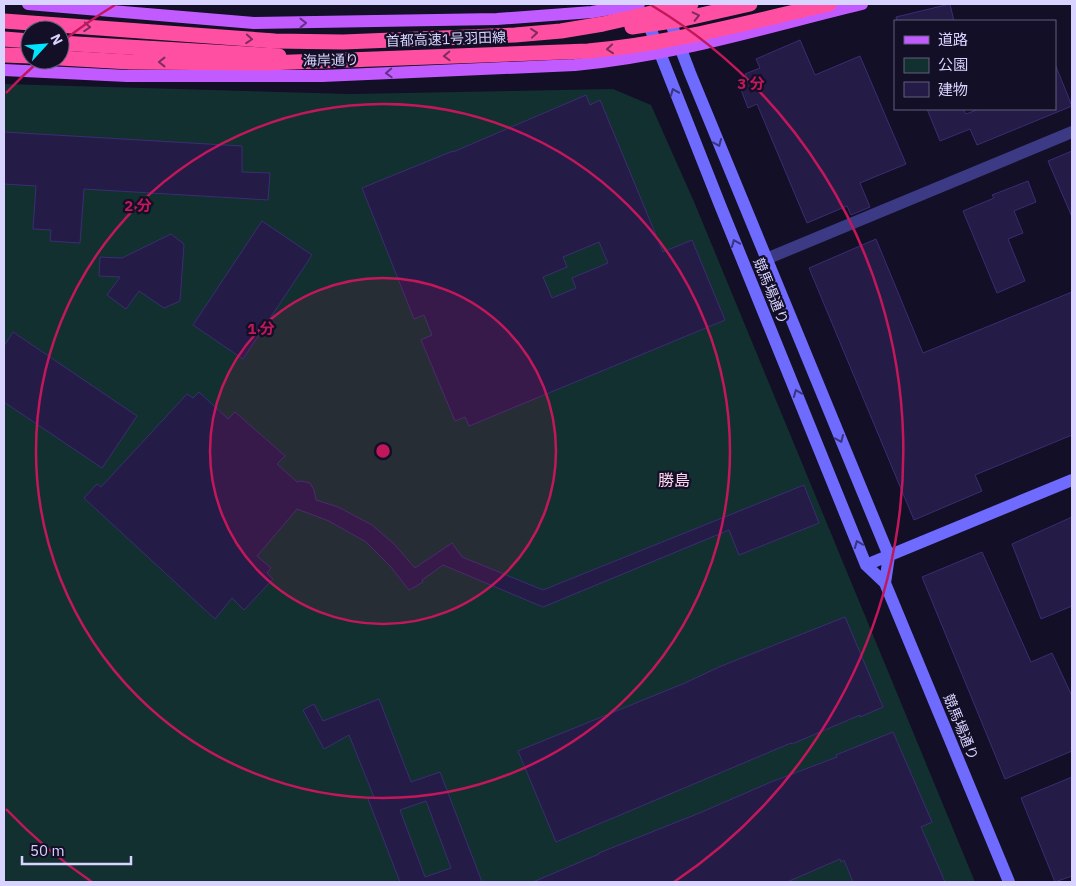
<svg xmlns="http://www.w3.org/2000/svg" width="1076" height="886" font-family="'IBM Plex Sans','Noto Sans JP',sans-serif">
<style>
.green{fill:#12302f}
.building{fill:#241b47;stroke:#3b2d73;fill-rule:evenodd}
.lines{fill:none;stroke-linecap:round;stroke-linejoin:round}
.street{stroke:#3d3a85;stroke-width:12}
.secondary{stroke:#6f6bff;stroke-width:12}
.primary{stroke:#c25bff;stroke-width:12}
.highway{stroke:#ff4fa3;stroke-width:15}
.highway-bridge{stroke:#ff4fa3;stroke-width:15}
.oneway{stroke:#7d2c5e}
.oneway2{stroke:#623188}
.oneway3{stroke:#38347d}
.ring{fill:none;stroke:#c2185b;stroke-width:2.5}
.labels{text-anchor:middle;stroke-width:4.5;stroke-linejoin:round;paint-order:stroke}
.street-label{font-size:14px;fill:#d9d4ff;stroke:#130f26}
.quarter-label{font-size:16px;fill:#ffd6f0;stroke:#130f26}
.centre{fill:#c2185b;stroke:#130f26;stroke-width:2.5}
.ring-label{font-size:15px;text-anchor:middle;font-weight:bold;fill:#c2185b;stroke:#130f26;stroke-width:4.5;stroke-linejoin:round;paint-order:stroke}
</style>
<rect width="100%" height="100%" fill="#130f26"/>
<!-- green -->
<path class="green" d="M4 84 350 94 613 89 651 105 695 204 975 882H4Z"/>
<!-- building -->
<path class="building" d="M950 4 954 21H897L896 17Z
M800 40 815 75 860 56 906 164 860 183 870 207 851 215 847 206 807 223 757 104 748 108 738 82 747 78 745 74 760 68 756 59Z
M1055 64 1072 106 977 145 970 129 940 141 927 109H963L966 114 979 109H1055Z
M586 95 590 105 600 100 663 252 692 240 725 320 469 426 465 417 455 421 421 340 432 335 424 315 414 319 362 188 453 151V152ZM599 242 608 263 572 278 576 288 552 298 543 277 567 267 563 257Z
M4 132 242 146V172L270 173 268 200 84 189 80 243 50 241 51 230 33 229 36 186 4 184Z
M1072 151V217L1048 161Z
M1028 181 1036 202 1014 211 1023 233 1008 239 1025 281 997 293 963 211 994 198 992 195Z
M262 221 312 255 243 359 193 325Z
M171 234 184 244 180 301 164 308 139 291 126 309 107 295 120 277 99 276 100 257 122 258Z
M876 239 923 353 1072 292V435L975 475 982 491 914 520 809 268Z
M13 332 137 416 102 468 4 402V346Z
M199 392 228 419 235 412 285 456 277 464 297 482 301 481 310 483 314 490 316 500 338 507 372 525 394 544 415 568 452 543 462 557 543 590 804 485 819 523 739 555 729 530 543 607 443 565 422 580 423 582 409 590 390 566 366 542 329 521 297 509 257 556 271 568 267 573 273 579 244 610 232 598 215 619 84 498 97 484 101 487 187 394 193 398Z
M1072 517V606L1041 619 1012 544Z
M982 552 1031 662 1052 653 1072 696V751L1005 779 922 577Z
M845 617 883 707 860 717V715L792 744 791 743 556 842 518 751 685 683 719 667Z
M379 699 411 782 440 772 482 882H400L368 799 374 797 349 735 324 749 303 710 314 704 323 721ZM426 801 451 868 425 877 400 810Z
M893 732 932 822 921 827 945 882H853L844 860 841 862 840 859 787 882H533L599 854V853L702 812 771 782 837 757 836 755Z
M1072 777V876L1055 882 1021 798Z"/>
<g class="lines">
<!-- street -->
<path class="street" d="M766 259 1072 132"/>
<!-- secondary -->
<path class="secondary" d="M667 13 690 73 889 556 885 583
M645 15 720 205 866 565 885 583 1009 882
M866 565 1072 480"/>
<!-- primary -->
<path class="primary" d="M28 4 254 23 497 19 592 12 639 4
M4 70 127 76H322L575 65C673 56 767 27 862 4"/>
<!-- highway -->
<path class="highway" d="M4 39 30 41
M60 43 279 56
M4 55 30 56"/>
<!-- highway-bridge -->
<path class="highway-bridge" d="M4 21 275 41 343 42 515 35 561 31 603 24 691 4
M632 27 679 20 750 4
M60 58 130 62 266 63 588 51C670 44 749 22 829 4"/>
</g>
<!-- one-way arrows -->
<defs><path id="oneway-chevron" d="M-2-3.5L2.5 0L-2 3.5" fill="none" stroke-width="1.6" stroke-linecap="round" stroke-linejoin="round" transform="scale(1.25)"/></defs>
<g class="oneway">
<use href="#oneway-chevron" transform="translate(696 16) rotate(-13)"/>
<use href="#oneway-chevron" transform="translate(87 27) rotate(4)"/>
<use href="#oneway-chevron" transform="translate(534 33) rotate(-6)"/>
<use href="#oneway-chevron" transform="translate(249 39) rotate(4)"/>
<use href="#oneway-chevron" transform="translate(610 49) rotate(175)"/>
<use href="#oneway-chevron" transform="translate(447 56) rotate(178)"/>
<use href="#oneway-chevron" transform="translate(162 62) rotate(-180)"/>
</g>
<g class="oneway2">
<use href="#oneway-chevron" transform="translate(303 23)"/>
<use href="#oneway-chevron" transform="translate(389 73) rotate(177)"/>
</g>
<g class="oneway3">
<use href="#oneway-chevron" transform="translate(674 92) rotate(-112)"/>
<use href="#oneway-chevron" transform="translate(718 143) rotate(68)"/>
<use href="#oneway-chevron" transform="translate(735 243) rotate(-112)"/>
<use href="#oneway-chevron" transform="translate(797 393) rotate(-112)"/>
<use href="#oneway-chevron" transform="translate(840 439) rotate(67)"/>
<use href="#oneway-chevron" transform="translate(858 544) rotate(-112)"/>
</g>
<!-- distance rings -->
<circle cx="383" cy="451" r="173" fill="#c2185b" fill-opacity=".12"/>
<g class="ring">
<circle cx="383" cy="451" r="173"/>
<circle cx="383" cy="451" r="347"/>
<path d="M92 882A520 520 0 0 1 6 809M6 93A520 520 0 0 1 38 62M63 41A520 520 0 0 1 115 5M651 5A520 520 0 0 1 674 882"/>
</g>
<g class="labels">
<!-- street labels -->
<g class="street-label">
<text transform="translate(446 39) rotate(-2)" y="5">首都高速1号羽田線</text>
<text transform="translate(331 60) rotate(-1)" y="5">海岸通り</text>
<text transform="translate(771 291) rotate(68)" y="5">競馬場通り</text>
<text transform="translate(961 727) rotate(68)" y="5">競馬場通り</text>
</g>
<!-- quarter labels -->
<g class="quarter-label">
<text x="674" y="486">勝島</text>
</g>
</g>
<circle cx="383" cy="451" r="8" class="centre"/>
<g class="ring-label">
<text x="751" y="89">3 分</text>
<text x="138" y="211">2 分</text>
<text x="261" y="334">1 分</text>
</g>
<!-- border -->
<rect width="1076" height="886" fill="none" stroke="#d9d4ff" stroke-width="10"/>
<!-- legend -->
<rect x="894" y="20" width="162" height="90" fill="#130f26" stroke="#625e7d"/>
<rect x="904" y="36" width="25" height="8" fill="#c25bff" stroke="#625e7d"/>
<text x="938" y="45" font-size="15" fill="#d9d4ff">道路</text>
<rect x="904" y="58" width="25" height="15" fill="#12302f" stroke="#625e7d"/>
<text x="938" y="70" font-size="15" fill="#d9d4ff">公園</text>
<rect x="904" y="82" width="25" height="15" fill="#241b47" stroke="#625e7d"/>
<text x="938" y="95" font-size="15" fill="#d9d4ff">建物</text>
<!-- north arrow -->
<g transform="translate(45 45) rotate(64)"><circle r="24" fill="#130f26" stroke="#625e7d"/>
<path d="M0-4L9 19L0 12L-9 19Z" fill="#00e5ff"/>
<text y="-8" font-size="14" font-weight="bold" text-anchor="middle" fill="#d9d4ff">N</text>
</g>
<!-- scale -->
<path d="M22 856v8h109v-8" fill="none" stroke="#d9d4ff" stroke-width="2.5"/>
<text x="30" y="856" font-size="15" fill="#d9d4ff" stroke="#130f26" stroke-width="4" paint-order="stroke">50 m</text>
</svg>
